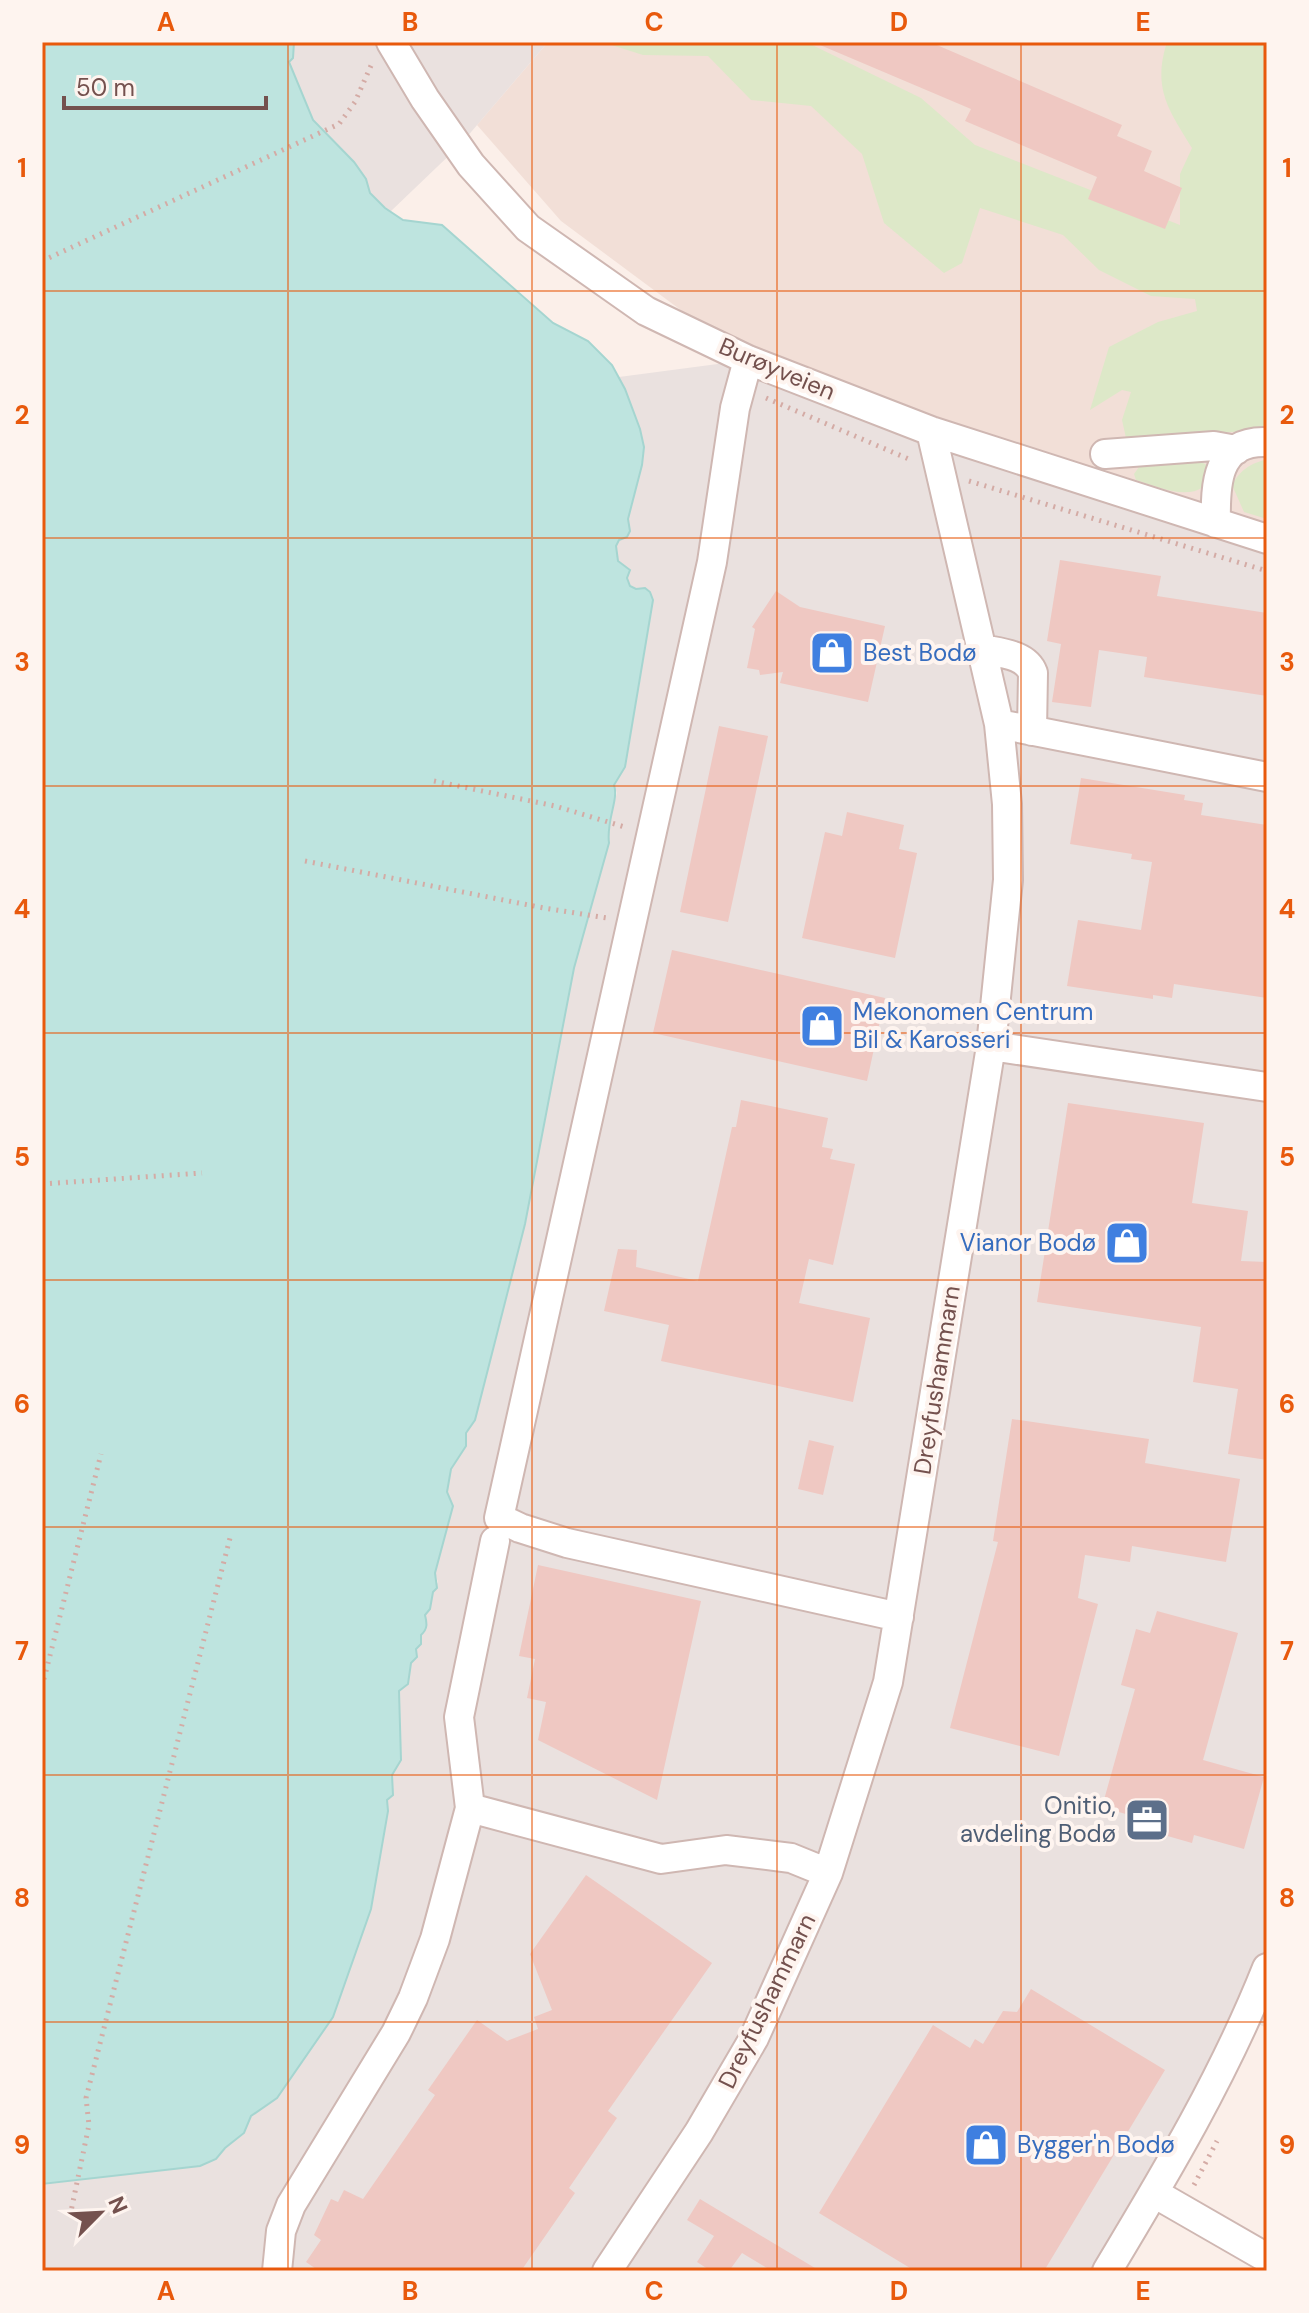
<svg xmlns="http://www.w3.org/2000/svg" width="1309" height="2313" font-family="'DM Sans',sans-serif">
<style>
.residential{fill:#f2dfd7}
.industrial{fill:#eae1df}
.green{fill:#dde8c8}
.water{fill:#bee4df;stroke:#a5d5d0;stroke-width:2}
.building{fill:#efc8c2}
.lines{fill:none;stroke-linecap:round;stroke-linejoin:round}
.minor-casing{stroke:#cfb7b2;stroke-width:32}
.path{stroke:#d4aba5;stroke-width:5;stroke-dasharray:2 6;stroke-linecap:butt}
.minor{stroke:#fff;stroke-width:28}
.grid{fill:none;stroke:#e8590c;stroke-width:2;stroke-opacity:0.55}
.labels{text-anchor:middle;stroke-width:8;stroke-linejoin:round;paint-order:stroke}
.street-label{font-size:24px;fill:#74514e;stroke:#fef4ef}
.shop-label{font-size:24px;fill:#366cbe;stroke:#fef4ef;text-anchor:start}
.service-label{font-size:24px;fill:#4e5e75;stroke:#fef4ef;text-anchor:end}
.neatline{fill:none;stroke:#e8590c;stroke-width:3}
.grid-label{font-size:26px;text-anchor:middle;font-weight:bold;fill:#e8590c}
</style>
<rect width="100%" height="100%" fill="#fbefe9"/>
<!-- residential -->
<path class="residential" d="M548 42H1267V539L748 360 561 221 477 125Z"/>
<!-- industrial -->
<path class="industrial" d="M294 42H548L460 145 390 212 370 193 366 179 354 162 313 120 289 62 293 58Z
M748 360 1267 537V2028L1247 2019 1107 2271H42V2184L216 2159 225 2148 244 2133 251 2116 277 2098 332 2017 371 1909 388 1811 387 1800 393 1795 392 1775 401 1760 399 1691 408 1684 411 1663 421 1635 425 1632 427 1624 425 1615 430 1609 433 1592 438 1582 435 1573 453 1506 447 1492 451 1469 466 1446V1433L475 1420 525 1224 574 968 609 843 607 829 617 793 614 785 625 767 636 589 630 586 618 561 616 546 619 540 630 531 628 519 642 465 640 429 619 377Z"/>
<!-- green -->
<path class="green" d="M602 42H806L921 98 975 145 1180 225V174L1192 148C1169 110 1152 89 1167 42H1267V430L1126 438 1122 420 1131 392 1122 390 1090 410 1109 347 1158 322 1197 311 1195 299 1151 296 1099 270 1063 235 980 208 962 263 944 273 884 223 862 154 811 106 751 100 708 56 643 55Z
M1178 459 1199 461 1207 465 1203 487C1185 500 1156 486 1136 480L1134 474 1139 467Z
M1267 459V519L1244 512 1232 485C1241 469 1250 464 1267 459Z"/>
<!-- water -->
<path class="water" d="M42 42H294L293 58 289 62 313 120 354 162 366 179 370 193 385 208 403 220 442 225 553 323 588 341 612 365 625 389 640 429 644 447 642 465 628 519 630 531 627 537 619 540 616 546 618 561 630 570 627 578 630 586 636 589 645 588 650 592 653 600 625 767 614 785C619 800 606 820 609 843L574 968 525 1224 475 1420 466 1433V1446L451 1469 447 1492 453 1506 435 1573 437 1588 433 1592 430 1609 425 1615C427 1623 428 1629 421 1635V1644L416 1649 417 1657 411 1663 408 1684 399 1691 401 1760 392 1775 393 1795 387 1800 388 1811 371 1909 333 2017 277 2098 251 2116 244 2133 225 2148 216 2159 200 2166 42 2184Z"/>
<!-- building -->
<path class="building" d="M813 42H930L1122 125 1117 136 1152 151 1144 171 1182 188 1165 229 1088 199 1097 177 965 121 971 109Z
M1060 560 1161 576 1157 596 1267 613V696L1144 677 1147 657 1099 650 1091 707 1052 702 1061 644 1047 641Z
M776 591 800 607 885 626 868 702 780 683 783 672 760 675 759 670 747 668 755 629 752 627Z
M719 726 768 736 728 922 680 912Z
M1081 778 1185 795 1184 800 1203 803 1201 815 1267 825V998L1174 984 1172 998 1153 995V999L1067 986 1078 920 1141 930 1152 862 1131 859 1132 854 1070 844Z
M847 812 904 825 899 849 917 853 895 958 802 938 825 832 842 836Z
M672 950 885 998 867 1081 653 1033Z
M741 1100 828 1118 822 1147 833 1149 830 1159 855 1164 833 1265 809 1259 799 1303 870 1318 853 1402 661 1361 669 1325 604 1311 618 1249 637 1250 636 1267 698 1281 732 1127H736Z
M1068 1103 1204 1123 1192 1203 1248 1211 1241 1261 1267 1262V1460L1228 1454 1238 1389 1193 1382 1201 1327 1037 1302Z
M1012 1419 1149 1439 1145 1463 1240 1479 1226 1562 1132 1546 1130 1562 1085 1555 1078 1598 1098 1604 1059 1756 950 1728 998 1542 993 1541Z
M809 1440 834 1446 823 1495 798 1489Z
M538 1565 701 1601 657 1800 538 1740 546 1702 527 1698 535 1659 519 1656Z
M1157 1611 1238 1633 1203 1760 1264 1777 1244 1849 1194 1835 1192 1843 1150 1831V1835L1126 1828 1129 1815 1102 1807 1135 1689 1121 1685 1136 1629 1150 1633Z
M586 1875 712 1963 608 2111 617 2118 569 2188 575 2193 521 2271H319L306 2262 321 2240 314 2235 331 2199 338 2202 344 2190 363 2199 435 2095 428 2090 477 2020 507 2041 538 2029 534 2017 552 2010 530 1954Z
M1031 1989 1165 2070 1044 2271H915L819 2213 933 2025 970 2048 975 2039 983 2044 1003 2011 1017 2012Z
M700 2199 820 2271H772L742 2253 729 2271H711L697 2262 714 2236 687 2220Z"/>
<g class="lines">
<!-- minor casing -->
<g class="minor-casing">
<path id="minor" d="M391 42 425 99 471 165 528 228 646 311 748 360 931 431 1267 539
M748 360 735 408 712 562 499 1518 520 1528 567 1543 899 1617
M1105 454 1214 446 1236 450
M1216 523C1215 485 1216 440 1267 442
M982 649C1000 653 1026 654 1033 673L1032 731
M999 724 1267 777
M991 1046 1267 1087
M470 1808 661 1859 726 1850 791 1858 828 1873
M1154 2193 1267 2258
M277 2271 281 2231 291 2205 396 2033 413 1998 435 1939 470 1808 459 1717 495 1541
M607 2271 699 2132 754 2038 828 1873 888 1682 991 1046 1008 880 1007 804 999 724 931 431
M1107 2271C1166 2173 1225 2074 1267 1968"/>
</g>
<!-- path -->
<path class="path" d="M42 261 339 124 355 102 373 61
M766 398 911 460
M969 481 1267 571
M434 781 555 806 628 828
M305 861 544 908 607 918
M42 1184 202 1173
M42 1687 101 1454
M1194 2185 1217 2141
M70 2216 89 2125 86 2098 231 1534"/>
<!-- minor -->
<use href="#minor" class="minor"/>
</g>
<!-- grid -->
<path class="grid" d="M288 42V2271M532 42V2271M777 42V2271M1021 42V2271M42 291H1267M42 538H1267M42 786H1267M42 1033H1267M42 1280H1267M42 1527H1267M42 1775H1267M42 2022H1267"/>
<!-- icons -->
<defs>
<g id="shop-square" transform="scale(2.3)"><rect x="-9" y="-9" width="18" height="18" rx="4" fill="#3f7fe0" stroke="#fef4ef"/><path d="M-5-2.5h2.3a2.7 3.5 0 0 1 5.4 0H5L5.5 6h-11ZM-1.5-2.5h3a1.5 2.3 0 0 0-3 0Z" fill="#fff"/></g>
<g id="office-square" transform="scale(2.3)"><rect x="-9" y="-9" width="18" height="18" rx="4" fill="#5c6f8a" stroke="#fef4ef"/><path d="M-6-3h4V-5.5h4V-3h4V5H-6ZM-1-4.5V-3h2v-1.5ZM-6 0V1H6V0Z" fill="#fff"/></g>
</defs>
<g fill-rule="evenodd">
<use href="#shop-square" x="832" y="653"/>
<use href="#shop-square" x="822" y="1026"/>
<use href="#shop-square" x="1127" y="1243"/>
<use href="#office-square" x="1147" y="1820"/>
<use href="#shop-square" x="986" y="2145"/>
</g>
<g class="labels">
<!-- street labels -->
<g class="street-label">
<text transform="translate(777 369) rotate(23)" y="8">Burøyveien</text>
<text transform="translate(937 1380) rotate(-81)" y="8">Dreyfushammarn</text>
<text transform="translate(767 2001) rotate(-64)" y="8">Dreyfushammarn</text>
</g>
<!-- shop labels -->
<g class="shop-label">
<text x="863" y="661">Best Bodø</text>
<text x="853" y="1020">Mekonomen Centrum<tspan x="853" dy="28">Bil &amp; Karosseri</tspan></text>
<text x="1096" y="1251" text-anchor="end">Vianor Bodø</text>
<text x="1017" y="2153">Bygger'n Bodø</text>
</g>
<!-- service labels -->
<g class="service-label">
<text x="1116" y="1814">Onitio,<tspan x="1116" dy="28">avdeling Bodø</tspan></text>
</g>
</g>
<!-- border -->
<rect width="1309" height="2313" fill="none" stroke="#fef4ef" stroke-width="88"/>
<!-- north arrow -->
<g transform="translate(100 2213) rotate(66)" stroke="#fef4ef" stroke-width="6" paint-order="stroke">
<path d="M0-6L14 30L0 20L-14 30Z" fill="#74514e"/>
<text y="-12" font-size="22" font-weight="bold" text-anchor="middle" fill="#74514e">N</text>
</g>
<!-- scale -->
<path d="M64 96v12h202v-12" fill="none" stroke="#74514e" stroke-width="4"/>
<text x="76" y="96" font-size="24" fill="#74514e" stroke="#fef4ef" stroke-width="6" paint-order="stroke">50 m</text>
<rect x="44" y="44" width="1221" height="2225" class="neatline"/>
<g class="grid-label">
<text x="166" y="31">A</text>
<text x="410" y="31">B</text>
<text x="654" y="31">C</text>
<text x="899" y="31">D</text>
<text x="1143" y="31">E</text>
<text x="22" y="177">1</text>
<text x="1287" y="177">1</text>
<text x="22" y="424">2</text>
<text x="1287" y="424">2</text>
<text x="22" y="671">3</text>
<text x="1287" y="671">3</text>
<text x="22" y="918">4</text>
<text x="1287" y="918">4</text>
<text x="22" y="1166">5</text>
<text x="1287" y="1166">5</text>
<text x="22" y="1413">6</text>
<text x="1287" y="1413">6</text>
<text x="22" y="1660">7</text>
<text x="1287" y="1660">7</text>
<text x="22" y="1907">8</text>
<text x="1287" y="1907">8</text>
<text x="22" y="2154">9</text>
<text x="1287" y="2154">9</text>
<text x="166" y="2300">A</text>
<text x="410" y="2300">B</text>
<text x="654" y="2300">C</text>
<text x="899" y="2300">D</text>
<text x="1143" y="2300">E</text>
</g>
</svg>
